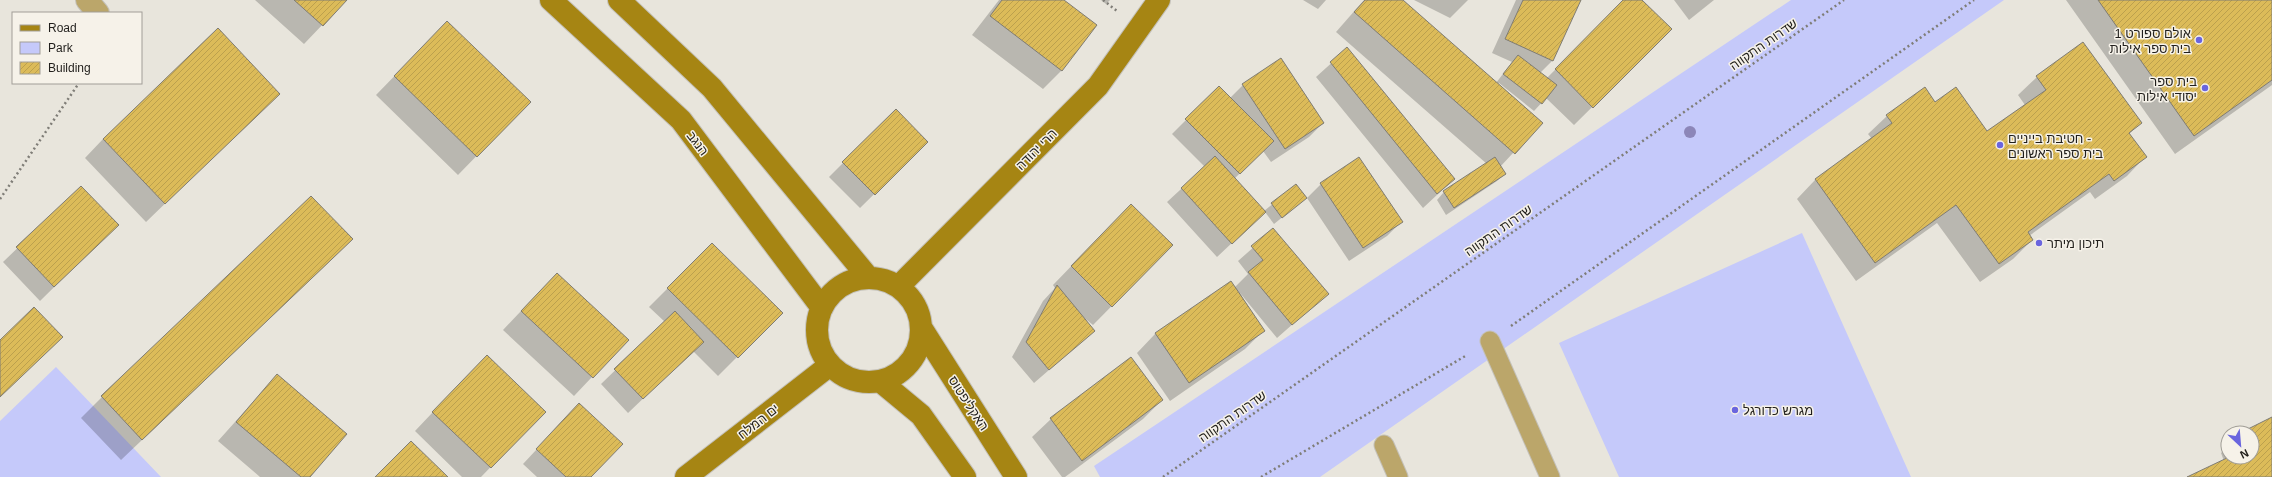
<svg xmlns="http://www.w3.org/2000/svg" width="2272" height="477" font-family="Helvetica,'Noto Sans Hebrew',sans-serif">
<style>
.park{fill:#c5c9fa}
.shadow{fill:#0003}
.building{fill:url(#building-hatch);stroke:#7f7c74}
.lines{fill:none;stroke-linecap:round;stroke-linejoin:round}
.lane-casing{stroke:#c4c1b9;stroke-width:21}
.street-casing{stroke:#c4c1b9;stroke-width:24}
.secondary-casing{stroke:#c4c1b9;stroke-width:24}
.path{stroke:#7f7d77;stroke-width:2.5;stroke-dasharray:2 3;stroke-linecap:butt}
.lane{stroke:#bba66a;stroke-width:19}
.street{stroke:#bba66a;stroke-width:22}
.secondary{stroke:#a68513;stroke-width:22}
.tree{fill:#8c86b8}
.poi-dot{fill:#6a65de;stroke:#f6f2e9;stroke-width:1.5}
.labels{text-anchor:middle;stroke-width:3;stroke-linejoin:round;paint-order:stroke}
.poi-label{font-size:13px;fill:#211f1c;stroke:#f6f2e9;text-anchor:start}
.street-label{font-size:13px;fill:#211f1c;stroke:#f6f2e9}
</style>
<defs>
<pattern id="building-hatch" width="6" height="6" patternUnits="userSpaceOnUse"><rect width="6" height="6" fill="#dcbb59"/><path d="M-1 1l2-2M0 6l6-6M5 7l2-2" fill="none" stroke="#bca04d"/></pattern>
</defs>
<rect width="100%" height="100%" fill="#e8e5dc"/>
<!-- park -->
<path class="park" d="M1791 0H2004L1320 477H1100L1094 466Z
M1802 233 1911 477H1619L1559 343Z
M56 367 161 477H0V421Z"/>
<!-- shadow -->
<path class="shadow" d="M255 0H346L304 44Z
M999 0H1063L1096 26 1061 71 1043 89 972 35Z
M1101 0H1110L1106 4Z
M1303 0H1326L1318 9Z
M1364 0H1401L1496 83 1512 62 1492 53 1516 0H1580L1553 60 1540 73 1547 78 1624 0H1641L1671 29 1574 125 1546 98 1534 111 1499 83 1497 85 1541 123 1500 167 1505 174 1497 181 1446 215 1437 200 1444 192 1487 164 1336 32Z
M1414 0H1468L1450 18Z
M1674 0H1714L1689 20Z
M2066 0H2272V85L2175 154Z
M447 22 529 102 458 175 376 95Z
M1347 49 1454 179 1423 208 1316 77Z
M1281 60 1323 123 1309 137 1271 162 1263 151 1234 179 1264 211 1296 185 1306 198 1274 224 1265 212 1217 257 1167 202 1205 167 1172 134 1219 87 1230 98 1243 85Z
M2037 77 2140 123 2129 134 2145 157 2127 176 2095 199 2090 192 2029 236 2032 240 2013 259 1980 282 1937 223 1856 281 1797 199 1815 180 1872 139 1868 134 1887 116 1934 103 1987 133 2025 105 2018 95Z
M896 110 927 142 860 208 829 177Z
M260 112 146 222 85 158 103 139Z
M1321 184 1401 222 1387 236 1349 261 1307 198Z
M81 187 103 239 40 301 3 262Z
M1112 224 1172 245 1093 325 1077 312 1094 331 1034 383 1012 357 1043 301 1055 288 1053 285Z
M1273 230 1327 294 1277 338 1240 293 1263 331 1245 349 1170 401 1137 353 1155 334 1230 283 1234 288 1248 274 1238 261Z
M712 244 781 313 718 376 693 351 628 413 601 384 665 322 649 307Z
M330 261 121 460 81 418 102 397Z
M538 293 627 340 574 396 503 330Z
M277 375 309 477H260L218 441Z
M468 375 544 412 481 477H462L415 431Z
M1162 400 1143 419 1065 477H1062L1032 437 1051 419Z
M579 404 590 477H537L523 464Z
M2272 418V477H2190L2224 461 2221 453 2228 446V457H2252V433H2242Z"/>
<!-- building -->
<path class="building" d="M294 0H347L323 26Z
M1002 0H1064L1097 25 1062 71 990 16Z
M1365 0H1403L1543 123 1515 154 1354 12Z
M1523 0H1581L1553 61 1505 39Z
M1623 0H1642L1672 29 1593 108 1555 69Z
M2098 0H2272V80L2194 136Z
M447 21 531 102 477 157 394 76Z
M218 28 280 94 165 204 103 139Z
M2083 42 2142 123 2129 133 2147 157 2114 181 2109 174 2028 232 2033 240 1999 264 1956 205 1875 263 1815 179 1892 123 1886 115 1925 87 1935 102 1956 87 1987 131 2046 90 2036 76Z
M1347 47 1455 179 1437 194 1330 62Z
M1518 55 1557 85 1542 104 1503 74Z
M1281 58 1324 123 1285 149 1242 84Z
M1219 86 1274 141 1240 174 1185 119Z
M896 109 928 142 875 195 842 162Z
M1215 156 1266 212 1232 244 1181 188Z
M1359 157 1403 222 1363 248 1320 183Z
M1495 157 1506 174 1454 208 1443 191Z
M1296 184 1307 198 1282 218 1271 203Z
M81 186 119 225 54 287 16 247Z
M311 196 353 239 142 440 101 396Z
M1131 204 1173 245 1112 307 1071 266Z
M1273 228 1329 294 1292 325 1248 272 1263 260 1251 246Z
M712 243 783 313 738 358 667 288Z
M557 273 629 340 593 378 521 311Z
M1231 281 1265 331 1189 383 1155 333Z
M1057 285 1095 331 1049 370 1026 342Z
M34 307 63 337 0 397V340Z
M675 311 704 342 643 399 614 369Z
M487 355 546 412 491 468 432 412Z
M1131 357 1163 400 1082 461 1050 418Z
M277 374 347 434 310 477H301L236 422Z
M579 403 623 444 591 477H566L536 449Z
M2272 417V477H2187L2229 457H2252V433H2240Z
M411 441 448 477H375Z"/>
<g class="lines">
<!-- lane casing -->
<g class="lane-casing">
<path id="lane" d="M1490 341 1550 477
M1384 445 1398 477"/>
</g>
<!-- street casing -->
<g class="street-casing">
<path id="street" d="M87 0 98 13"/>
</g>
<!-- secondary casing -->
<g class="secondary-casing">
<path id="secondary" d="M551 0 681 120 822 308
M619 0 712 88 868 277
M817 330a52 52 0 1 1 104 0a52 52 0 1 1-104 0Z
M899 286 1098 86 1159 0
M922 329 1016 477
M880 381 921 415 965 477
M686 477 830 365"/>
</g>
<!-- path -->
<path class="path" d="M1103 0 1117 11
M0 199 79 83
M1511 326 1974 0
M1163 477 1844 0
M1261 477 1467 355"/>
<!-- lane -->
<use href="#lane" class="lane"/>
<!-- street -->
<use href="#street" class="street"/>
<!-- secondary -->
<use href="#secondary" class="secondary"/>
</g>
<!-- trees -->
<circle class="tree" cx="1690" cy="132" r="6"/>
<!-- markers -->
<g class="poi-dot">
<circle cx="2199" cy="40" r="4"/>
<circle cx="2205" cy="88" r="4"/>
<circle cx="2000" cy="145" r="4"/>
<circle cx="2039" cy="243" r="4"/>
<circle cx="1735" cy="410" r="4"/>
</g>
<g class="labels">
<!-- poi labels -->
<g class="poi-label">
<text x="2191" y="38" text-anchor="end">אולם ספורט 1<tspan x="2191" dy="15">בית ספר אילות</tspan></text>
<text x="2197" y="86" text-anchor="end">בית ספר<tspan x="2197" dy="15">יסודי אילות</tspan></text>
<text x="2008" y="143">חטיבת בייניים -<tspan x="2008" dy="15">בית ספר ראשונים</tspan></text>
<text x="2047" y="248">תיכון מיתר</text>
<text x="1743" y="415">מגרש כדורגל</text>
</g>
<!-- street labels -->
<g class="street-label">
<text transform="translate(1763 44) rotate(-35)" y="5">שדרות התקווה</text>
<text transform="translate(698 143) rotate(53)" y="5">הנגב</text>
<text transform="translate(1036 149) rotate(-45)" y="5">הרי יהודה</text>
<text transform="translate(1498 230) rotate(-35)" y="5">שדרות התקווה</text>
<text transform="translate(969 403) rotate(57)" y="5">האקליפטוס</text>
<text transform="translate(1232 416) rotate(-35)" y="5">שדרות התקווה</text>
<text transform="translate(758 421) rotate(-38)" y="5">ים המלח</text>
</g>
</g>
<!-- legend -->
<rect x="12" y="12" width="130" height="72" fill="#f6f2e9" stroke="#a19e97"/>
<rect x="20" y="25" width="20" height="6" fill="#a68513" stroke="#a19e97"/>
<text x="48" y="32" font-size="12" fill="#211f1c">Road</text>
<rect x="20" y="42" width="20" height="12" fill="#c5c9fa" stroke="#a19e97"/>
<text x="48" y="52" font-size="12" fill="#211f1c">Park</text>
<rect x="20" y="62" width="20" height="12" fill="url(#building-hatch)" stroke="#a19e97"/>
<text x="48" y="72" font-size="12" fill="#211f1c">Building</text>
<!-- north arrow -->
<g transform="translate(2240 445) rotate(154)"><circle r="19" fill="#f6f2e9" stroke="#a19e97"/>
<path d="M0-3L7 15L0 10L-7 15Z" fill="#6a65de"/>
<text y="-6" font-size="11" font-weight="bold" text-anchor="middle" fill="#211f1c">N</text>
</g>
</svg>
